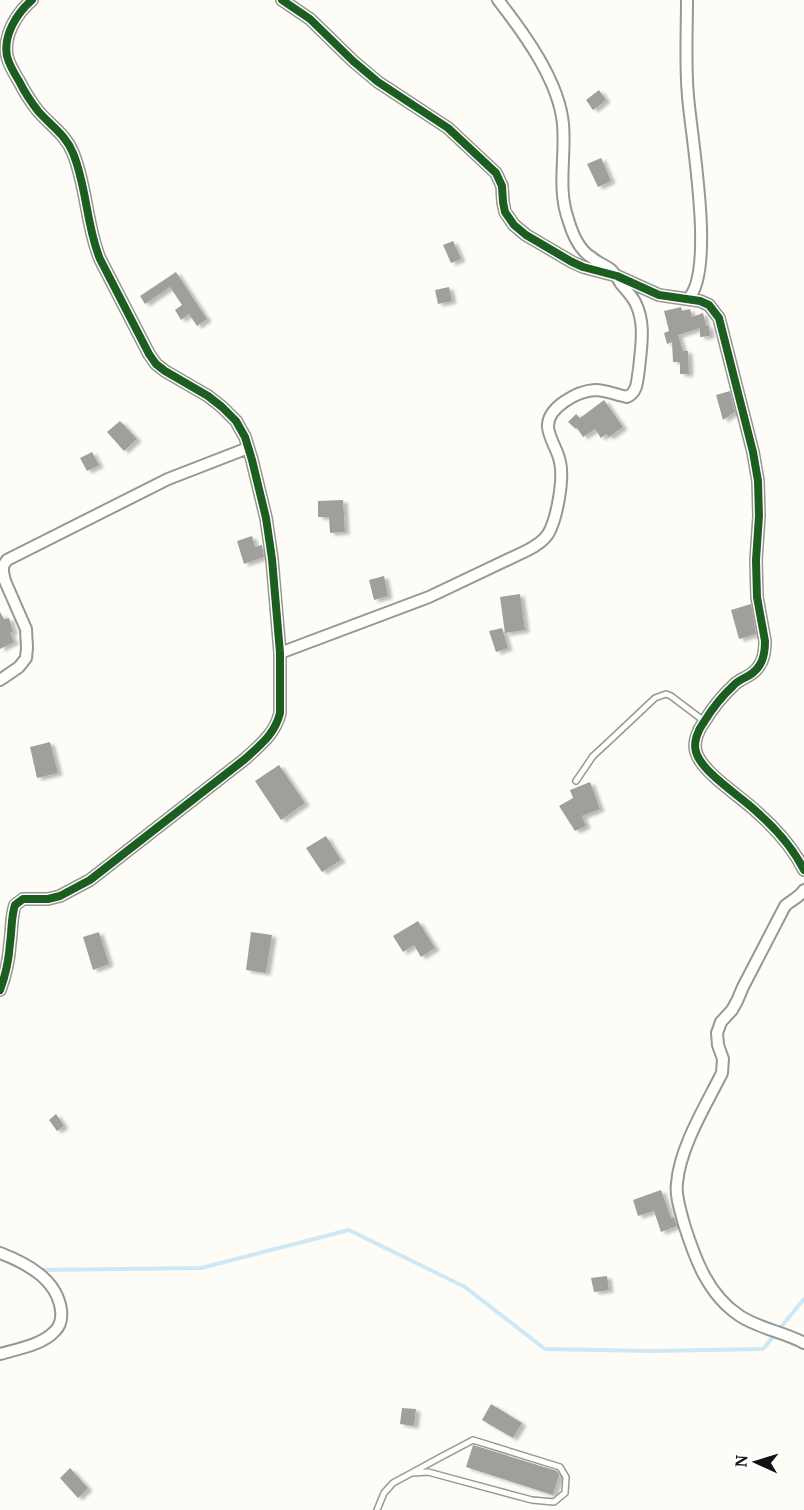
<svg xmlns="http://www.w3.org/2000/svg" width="804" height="1510" font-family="'PT Serif',serif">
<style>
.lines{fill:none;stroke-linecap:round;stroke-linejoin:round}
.stream{stroke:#cde8f7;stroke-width:4}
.building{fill:#a19f9c;filter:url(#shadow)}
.service-casing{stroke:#979795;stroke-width:8}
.minor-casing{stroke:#979795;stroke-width:14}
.service{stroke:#fffffe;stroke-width:5}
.minor{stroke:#fffffe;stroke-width:10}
.cycleway-casing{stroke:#fff;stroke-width:11}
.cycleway{stroke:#1b5e20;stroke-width:8}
</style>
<defs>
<filter id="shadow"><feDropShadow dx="4.5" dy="2.5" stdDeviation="1.5" flood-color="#0004"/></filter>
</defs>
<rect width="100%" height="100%" fill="#fdfcf7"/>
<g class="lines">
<!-- stream -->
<path class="stream" d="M40 1270 201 1268 349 1230 465 1287 545 1349 651 1351 763 1349 804 1299"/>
</g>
<!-- building -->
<path class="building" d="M599 90 606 100 593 110 586 100Z
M601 158 611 181 598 187 587 164Z
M453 241 461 259 451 263 443 245Z
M176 272 207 319 197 326 189 314 181 320 175 310 182 305 170 287 145 304 140 296Z
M449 287 452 301 438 304 435 290Z
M681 307 682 311 690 309 692 317 703 313 706 326H709L710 336 700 337V328L678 335 683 351H688L689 374H680V362H673L672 342 667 344 664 333 669 331 664 311Z
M730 391 735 412 723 420 716 395Z
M604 400 623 427 609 437 606 434 601 438 595 429 583 437 577 428 576 429 568 422 576 414 580 418Z
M120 421 137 439 124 451 107 432Z
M92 452 99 465 87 471 80 458Z
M343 500 345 532 330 533 329 517H318V501Z
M252 536 255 547 262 545 264 557 244 564 237 541Z
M384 576 388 596 374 600 369 580Z
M520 594 525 630 505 633 500 597Z
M751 604 756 634 739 639 731 610Z
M0 612 4 619 9 618 13 632 10 633 14 642 0 649Z
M502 628 508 648 496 652 489 631Z
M50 742 58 773 37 778 30 747Z
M279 765 305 803 281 820 255 781Z
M590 782 600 809 582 816 586 826 575 831 559 806 573 798 570 790Z
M326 836 341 860 322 872 306 848Z
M418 921 435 948 421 957 414 945 403 952 393 936Z
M99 932 109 964 93 970 83 937Z
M251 932 272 935 266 973 246 970Z
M56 1114 64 1126 57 1131 49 1120Z
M661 1190 671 1218 674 1217 677 1226 661 1232 654 1211 638 1216 633 1200Z
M607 1276 609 1290 594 1292 591 1278Z
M491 1404 522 1423 513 1438 482 1420Z
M402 1408 416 1409 414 1426 400 1424Z
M473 1445 557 1471 559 1475 553 1495 466 1467Z
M70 1468 88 1488 78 1498 60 1478Z"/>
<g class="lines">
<!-- service casing -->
<g class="service-casing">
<path id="service" d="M576 781 593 756 604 746 655 698 666 694 671 696 704 721
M377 1510 384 1493 393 1483 439 1458 473 1440 560 1467 566 1477 565 1493 554 1502 532 1500 428 1472 413 1473"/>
</g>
<!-- minor casing -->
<g class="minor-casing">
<path id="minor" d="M282 0 310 19 353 61 378 82 448 128 496 173 502 186 503 202 505 212 514 225 526 235 572 262 583 267 617 276 659 295 700 301 709 305 719 318 753 452 758 481 759 516 756 560 757 597 765 641C765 656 762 668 748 676 743 679 737 681 733 686 722 696 712 709 704 722 698 730 693 742 696 752 702 773 742 797 758 813 776 829 793 848 804 870
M687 0C687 32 685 64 688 96 691 136 716 271 688 299
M280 653 429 597 526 551C534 547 543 542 548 534 557 519 564 479 560 462 558 450 549 439 548 427 547 407 578 391 595 390 606 390 616 395 627 397 638 392 637 380 639 369 641 347 646 323 635 302 631 295 626 290 621 284 618 279 615 273 610 269 604 265 597 262 591 257 578 249 572 233 568 219 557 188 566 156 563 124 559 81 524 33 498 0
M0 680 19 667 26 658 27 648 26 629 5 581 3 572V566L7 560 168 479 248 448
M804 890C799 898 791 900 785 906L743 987 737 1001 732 1010 721 1022 717 1033 718 1045 723 1059 722 1073C706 1105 680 1147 677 1183 675 1196 681 1212 684 1224 695 1259 708 1295 740 1316 760 1329 784 1332 804 1343
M0 990C6 974 9 959 10 943 12 930 11 917 15 905L23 899H48L60 896 90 880 245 759C260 745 275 734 280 713V653L272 559 266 518 252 460 245 437 236 421 222 407 208 396 165 371 156 364 149 354 100 259C86 225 87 187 73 153 66 135 51 126 38 111 31 102 24 91 19 81 14 73 9 65 7 56 3 35 17 13 32 0
M0 1253C26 1263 57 1279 61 1310 62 1318 61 1325 55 1331 42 1345 18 1349 0 1354"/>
</g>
<!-- service -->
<use href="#service" class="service"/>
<!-- minor -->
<use href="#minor" class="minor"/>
<!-- cycleway casing -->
<g class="cycleway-casing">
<path id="cycleway" d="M282 0 310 19 353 61 378 82 448 128 496 173 502 186 503 202 505 212 514 225 526 235 572 262 583 267 617 276 659 295 700 301 709 305 719 318 753 452 758 481 759 516 756 560 757 597 765 641C765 656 762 668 748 676 743 679 737 681 733 686 722 696 712 709 704 722 698 730 693 742 696 752 702 773 742 797 758 813 776 829 793 848 804 870
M0 990C6 974 9 959 10 943 12 930 11 917 15 905L23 899H48L60 896 90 880 245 759C260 745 275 734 280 713V653L272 559 266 518 252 460 245 437 236 421 222 407 208 396 165 371 156 364 149 354 100 259C86 225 87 187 73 153 66 135 51 126 38 111 31 102 24 91 19 81 14 73 9 65 7 56 3 35 17 13 32 0"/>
</g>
<!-- cycleway -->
<use href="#cycleway" class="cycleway"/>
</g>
<!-- north arrow -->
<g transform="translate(756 1462) rotate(274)" stroke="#ffffff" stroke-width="4.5" paint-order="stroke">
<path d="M0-4.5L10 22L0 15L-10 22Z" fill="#111111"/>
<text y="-9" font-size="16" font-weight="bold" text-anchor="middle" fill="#111111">N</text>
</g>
</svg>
